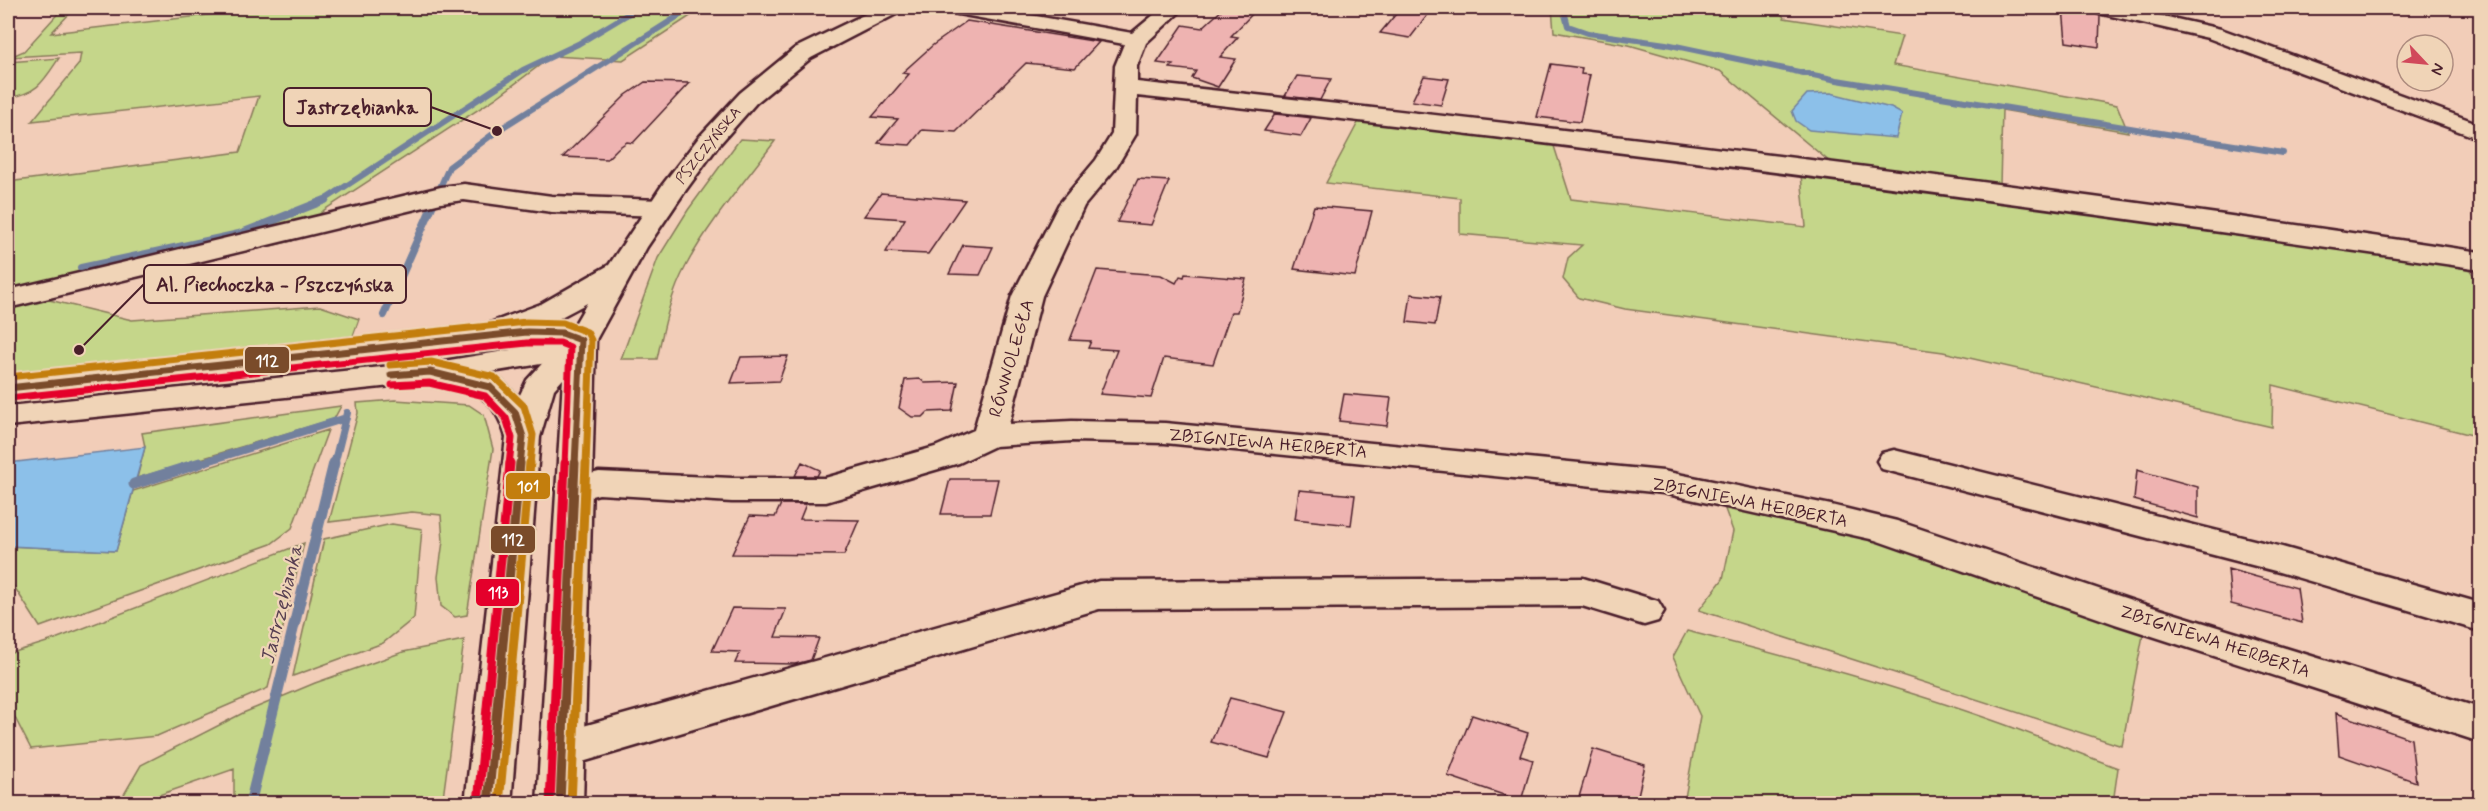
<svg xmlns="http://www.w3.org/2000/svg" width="2488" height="811" font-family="Mynerve,sans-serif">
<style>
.green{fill:#c5d68a;stroke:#887a5a;stroke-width:1.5}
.water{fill:#8cc0e9;stroke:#72809d;stroke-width:1.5}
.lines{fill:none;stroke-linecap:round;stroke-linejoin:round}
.stream-far2{stroke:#72809d;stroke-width:6}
.stream-far1{stroke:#72809d;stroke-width:8}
.stream{stroke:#72809d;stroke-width:11}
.building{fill:#eeb3b1;stroke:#4a1f2b;stroke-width:1.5}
.minor-casing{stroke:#4a1f2b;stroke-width:5}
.tertiary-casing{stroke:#4a1f2b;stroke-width:5}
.secondary-casing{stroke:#4a1f2b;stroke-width:5}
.minor{fill:#f0d4b7;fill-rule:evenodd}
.tertiary{fill:#f0d4b7;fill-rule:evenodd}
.secondary{fill:#f0d4b7;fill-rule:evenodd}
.bus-1-far1-casing{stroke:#f0d4b7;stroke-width:11}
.bus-1-casing{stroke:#f0d4b7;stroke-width:14}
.bus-2-far1-casing{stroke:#f0d4b7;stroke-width:11}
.bus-2-casing{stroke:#f0d4b7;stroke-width:14}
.bus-3-far1-casing{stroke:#f0d4b7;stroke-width:11}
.bus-3-casing{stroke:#f0d4b7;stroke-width:14}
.bus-1-far1{stroke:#7a4b2a;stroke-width:7}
.bus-1{stroke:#7a4b2a;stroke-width:9}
.bus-2-far1{stroke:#e4002b;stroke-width:7}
.bus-2{stroke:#e4002b;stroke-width:9}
.bus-3-far1{stroke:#c37e0d;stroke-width:7}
.bus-3{stroke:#c37e0d;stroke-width:9}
.labels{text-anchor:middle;stroke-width:4.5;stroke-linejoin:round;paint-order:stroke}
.far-street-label{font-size:15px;fill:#4a1f2b;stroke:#f0d4b7}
.street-label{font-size:18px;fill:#4a1f2b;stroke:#f0d4b7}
.water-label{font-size:20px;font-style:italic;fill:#573f51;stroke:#f0d4b7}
.leader{fill:none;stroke:#4a1f2b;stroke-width:2}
.callout-dot{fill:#4a1f2b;stroke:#f0d4b7;stroke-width:2}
.callout{fill:#f0d4b7;stroke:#4a1f2b;stroke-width:2}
.callout-label{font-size:20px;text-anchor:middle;font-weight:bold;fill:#4a1f2b}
.line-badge{stroke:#f0d4b7;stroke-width:2}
.badge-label{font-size:16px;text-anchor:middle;font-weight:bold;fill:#fff}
</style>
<rect width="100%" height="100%" fill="#f2cdb8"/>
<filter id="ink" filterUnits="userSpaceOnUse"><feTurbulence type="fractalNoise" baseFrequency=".0167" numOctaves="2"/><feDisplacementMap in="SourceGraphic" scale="12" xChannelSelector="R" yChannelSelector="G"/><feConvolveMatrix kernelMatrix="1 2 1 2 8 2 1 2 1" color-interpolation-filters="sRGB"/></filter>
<g filter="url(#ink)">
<!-- green -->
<path class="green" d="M63 8H75L51 33 270 8H709L698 11 623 60 552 56 496 98 324 210 292 241 45 299 132 320 320 306 359 319 353 336 8 373V182L240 152 259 96 32 121 79 64 81 53 10 57 24 51Z
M1552 8H1779L1784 18 1902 36 1893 65 2117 105 2128 132 2002 110 2000 185 1830 162 1720 71 1629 45 1554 32Z
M59 58C43 82 38 93 8 98V62Z
M1361 117 1553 143 1571 199 1806 227 1801 175 2438 260 2470 270 2480 285V437L2273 385 2272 427 1943 352 1625 309 1579 298 1563 279 1568 258 1582 245 1460 234V198L1326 183Z
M740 139 775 141C746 180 709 222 686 266 670 295 664 327 657 359H621L658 258 688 210Z
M395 400 469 405 484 415 493 449 467 615 455 617 441 606 438 577 443 541 441 515 412 512 329 522 358 413 357 403Z
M341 406 334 419 137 478 145 447 142 433Z
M328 430 292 528 271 544 40 627 8 577V546L116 551 133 491Z
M1722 501 1834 527 2144 630 2122 746 1699 610 1723 579 1733 531Z
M392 524 422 529 414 618 383 643 293 676 324 539Z
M304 543 268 688 157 736 31 749 8 704V654L50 641Z
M1687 631C1793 658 1900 687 2003 724 2042 738 2080 754 2118 768L2113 803H1684L1700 716 1673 657Z
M464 640 443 798 427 804 234 803V769L136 803H119L141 765 243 713 315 683 403 652Z"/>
<!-- water -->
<path class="water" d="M1831 93 1891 108 1902 114 1896 138 1809 130 1796 121 1792 111 1807 94Z
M145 447 116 551 8 546V463Z"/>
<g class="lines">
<!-- stream-far2 -->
<path class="stream-far2" d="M1557 8 1564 11 1568 26 1588 33 1666 44 1837 80 2283 153
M323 201 523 70 578 44 638 8
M434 201 449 167 497 131 691 8"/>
<!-- stream-far1 -->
<path class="stream-far1" d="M81 268 239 234 325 200
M384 315 435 200
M195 465 346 418
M334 465 347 413"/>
<!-- stream -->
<path class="stream" d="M134 484 200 463
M250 804 334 463"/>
</g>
<!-- building -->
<path class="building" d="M1224 8H1258L1231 36 1238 37 1220 57 1236 59 1218 87 1192 78 1196 71 1170 68 1173 65 1157 63 1183 25 1202 28Z
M1401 8H1433L1410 38 1380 33Z
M2063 8 2091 12 2100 16 2099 47 2066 42Z
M967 21 1099 42 1075 68 1026 63 956 132 922 130 910 145 878 143 898 119 872 117 909 74 902 73 933 45Z
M1551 64 1582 68 1581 74 1590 75 1580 122 1537 117Z
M1297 76 1331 79 1320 100 1285 96Z
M1424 76 1449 79 1441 105 1412 101Z
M645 82 689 83 633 143 627 142 618 148 607 159 563 157 626 95Z
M1275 114 1305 117 1311 118 1301 136 1264 131Z
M1138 179 1169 181 1151 225 1117 222Z
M881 193 965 200 928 254 886 252 905 219 864 216Z
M1314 206 1372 211 1355 276 1294 269Z
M963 245 993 247 980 275 949 274Z
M1097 270 1161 275 1176 283 1180 276 1184 277 1185 274 1246 279 1237 312H1231L1213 364 1164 358 1151 398 1100 394 1117 350 1088 348 1091 341 1070 340Z
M1411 294 1440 297 1435 325 1407 322Z
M788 356 779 381 731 383 741 357Z
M920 379 925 383 958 382 952 411 928 412 923 417H912L899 408 905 380Z
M1344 394 1391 398 1387 426 1339 421Z
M802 462 820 470 817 476H795Z
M2137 470 2198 487V518L2134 500Z
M950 479H998L990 514H941Z
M1299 490 1355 495 1351 525 1295 519Z
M781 504H806L800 519 859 520 844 555 732 554 750 516 775 517Z
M2228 569 2297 588 2302 623 2231 604Z
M732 608 786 609 775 637 819 638 811 660 795 664 735 663 740 652 712 651Z
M1230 698 1287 712 1269 758 1211 742Z
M2336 713 2411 739 2416 782 2339 755Z
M1472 715 1528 733 1520 756 1533 760 1521 801 1448 776Z
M1593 749 1645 765 1636 804H1577Z"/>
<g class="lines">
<!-- minor casing -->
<g class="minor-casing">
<path id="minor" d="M948 8H990L1132 33 1162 8H1184L1146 43 1137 66V82C1586 130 2034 185 2480 252V269C2033 204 1586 145 1137 96L1136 134 1115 169 1084 206 1042 296 1009 424 1072 421 1165 423 1663 471 1831 505 1897 521 2143 604 2480 708V742L2115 624 1875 540 1663 493 1165 443 1072 441 995 446 959 463 826 502H732L599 494 573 501 560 497 555 489 560 481 599 472 732 478H825L935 447 974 430 1012 296 1059 204 1096 160 1112 134 1115 66 1124 44 958 14 951 12Z
M2091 8H2127L2221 29 2480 124V139L2208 38 2094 12Z
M464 184 552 196 660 200 669 202 673 208 669 214 660 216 552 212 464 200 441 203 8 308V290L441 187Z
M1894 450 2282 547 2480 603V631L2279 572 1882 469 1877 461 1882 453Z
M1583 578 1658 601 1664 611 1658 621 1644 625 1582 606 1099 609 562 768 546 762 540 750 546 738 562 732 1099 581Z"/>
</g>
<!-- tertiary casing -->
<g class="tertiary-casing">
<path id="tertiary" d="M878 8H903L900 12 811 58 756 103 718 146 683 194 647 247 592 347 575 357 547 363 430 382 419 379 414 372 419 365 553 343 569 334 587 303C560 318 501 351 471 344L467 337 471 330 541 304 609 265 663 184 700 136 740 93 795 48Z"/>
</g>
<!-- secondary casing -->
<g class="secondary-casing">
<path id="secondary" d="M527 323C548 323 583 320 596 340L583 804H537L563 379 554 389 540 437 511 804H465L506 437C492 391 472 392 430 382L8 426V406L430 362 501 380 519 397 527 380 561 343 527 341 8 398V378Z"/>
</g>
<!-- minor -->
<use href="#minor" class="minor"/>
<!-- tertiary -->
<use href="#tertiary" class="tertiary"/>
<!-- secondary -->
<use href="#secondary" class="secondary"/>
<!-- bus-1-far1 casing -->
<g class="bus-1-far1-casing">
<path id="bus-1-far1" d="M391 375 430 372 490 387 515 412 523 437 520 465
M8 388 527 332 562 333 581 340 575 465"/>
</g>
<!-- bus-1 casing -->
<g class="bus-1-casing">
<path id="bus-1" d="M488 804 520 463
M560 804 575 463"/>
</g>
<!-- bus-2-far1 casing -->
<g class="bus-2-far1-casing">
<path id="bus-2-far1" d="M392 385 429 383 485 396 506 418 512 438 509 465
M9 398 527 343H560L570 347 565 465"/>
</g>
<!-- bus-2 casing -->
<g class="bus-2-casing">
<path id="bus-2" d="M478 803 510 463
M550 804 565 463"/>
</g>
<!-- bus-3-far1 casing -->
<g class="bus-3-far1-casing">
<path id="bus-3-far1" d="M390 365 431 362 494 377 524 406 533 435 530 465
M8 377 526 322 563 323 587 332 591 340 586 465"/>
</g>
<!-- bus-3 casing -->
<g class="bus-3-casing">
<path id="bus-3" d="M499 804 530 463
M571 804 586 463"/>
</g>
<!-- bus-1-far1 -->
<use href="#bus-1-far1" class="bus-1-far1"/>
<!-- bus-1 -->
<use href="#bus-1" class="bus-1"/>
<!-- bus-2-far1 -->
<use href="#bus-2-far1" class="bus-2-far1"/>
<!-- bus-2 -->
<use href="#bus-2" class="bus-2"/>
<!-- bus-3-far1 -->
<use href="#bus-3-far1" class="bus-3-far1"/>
<!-- bus-3 -->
<use href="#bus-3" class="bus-3"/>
</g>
</g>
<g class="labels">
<!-- far-street labels -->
<g class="far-street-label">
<text transform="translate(708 145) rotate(-51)" y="5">PSZCZYŃSKA</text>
</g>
<!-- street labels -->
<g class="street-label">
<text transform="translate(1011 358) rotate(-74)" y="6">RÓWNOLEGŁA</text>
<text transform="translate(1268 443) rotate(5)" y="6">ZBIGNIEWA HERBERTA</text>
<text transform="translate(1750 502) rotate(11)" y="6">ZBIGNIEWA HERBERTA</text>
<text transform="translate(2215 641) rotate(18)" y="6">ZBIGNIEWA HERBERTA</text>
</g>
<!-- water labels -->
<g class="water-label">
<text transform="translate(281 604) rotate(-76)" y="7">Jastrzębianka</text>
</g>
</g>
<!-- callouts -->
<path class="leader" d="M497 131L431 107M79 350L144 284"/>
<g class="callout-dot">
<circle cx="497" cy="131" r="6"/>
<circle cx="79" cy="350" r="6"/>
</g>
<g class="callout">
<rect x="284" y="88" width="147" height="38" rx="6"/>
<rect x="144" y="265" width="262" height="38" rx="6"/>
</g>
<g class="callout-label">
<text x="357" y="114">Jastrzębianka</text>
<text x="275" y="291">Al. Piechoczka - Pszczyńska</text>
</g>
<g class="line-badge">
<rect x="244" y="346" width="46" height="28" rx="6" fill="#7a4b2a"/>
<rect x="505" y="472" width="46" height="28" rx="6" fill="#c37e0d"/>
<rect x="490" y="525" width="46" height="29" rx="6" fill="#7a4b2a"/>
<rect x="475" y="578" width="45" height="29" rx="6" fill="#e4002b"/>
</g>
<g class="badge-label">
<text x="267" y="366">112</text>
<text x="528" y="492">101</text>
<text x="513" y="545">112</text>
<text x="498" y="598">113</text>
</g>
<!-- margin -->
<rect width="2488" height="811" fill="none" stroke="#f0d4b7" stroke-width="30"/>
<rect x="15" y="15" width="2458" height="781" fill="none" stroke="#4a1f2b" stroke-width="2" filter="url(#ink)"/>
<!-- north arrow -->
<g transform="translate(2425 63) rotate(116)"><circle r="28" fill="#f0d4b7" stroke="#ae8c7f" stroke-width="1.5"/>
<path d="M0-4.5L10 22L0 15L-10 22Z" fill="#d1495b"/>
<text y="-9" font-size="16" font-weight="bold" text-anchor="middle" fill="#4a1f2b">N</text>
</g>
</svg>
